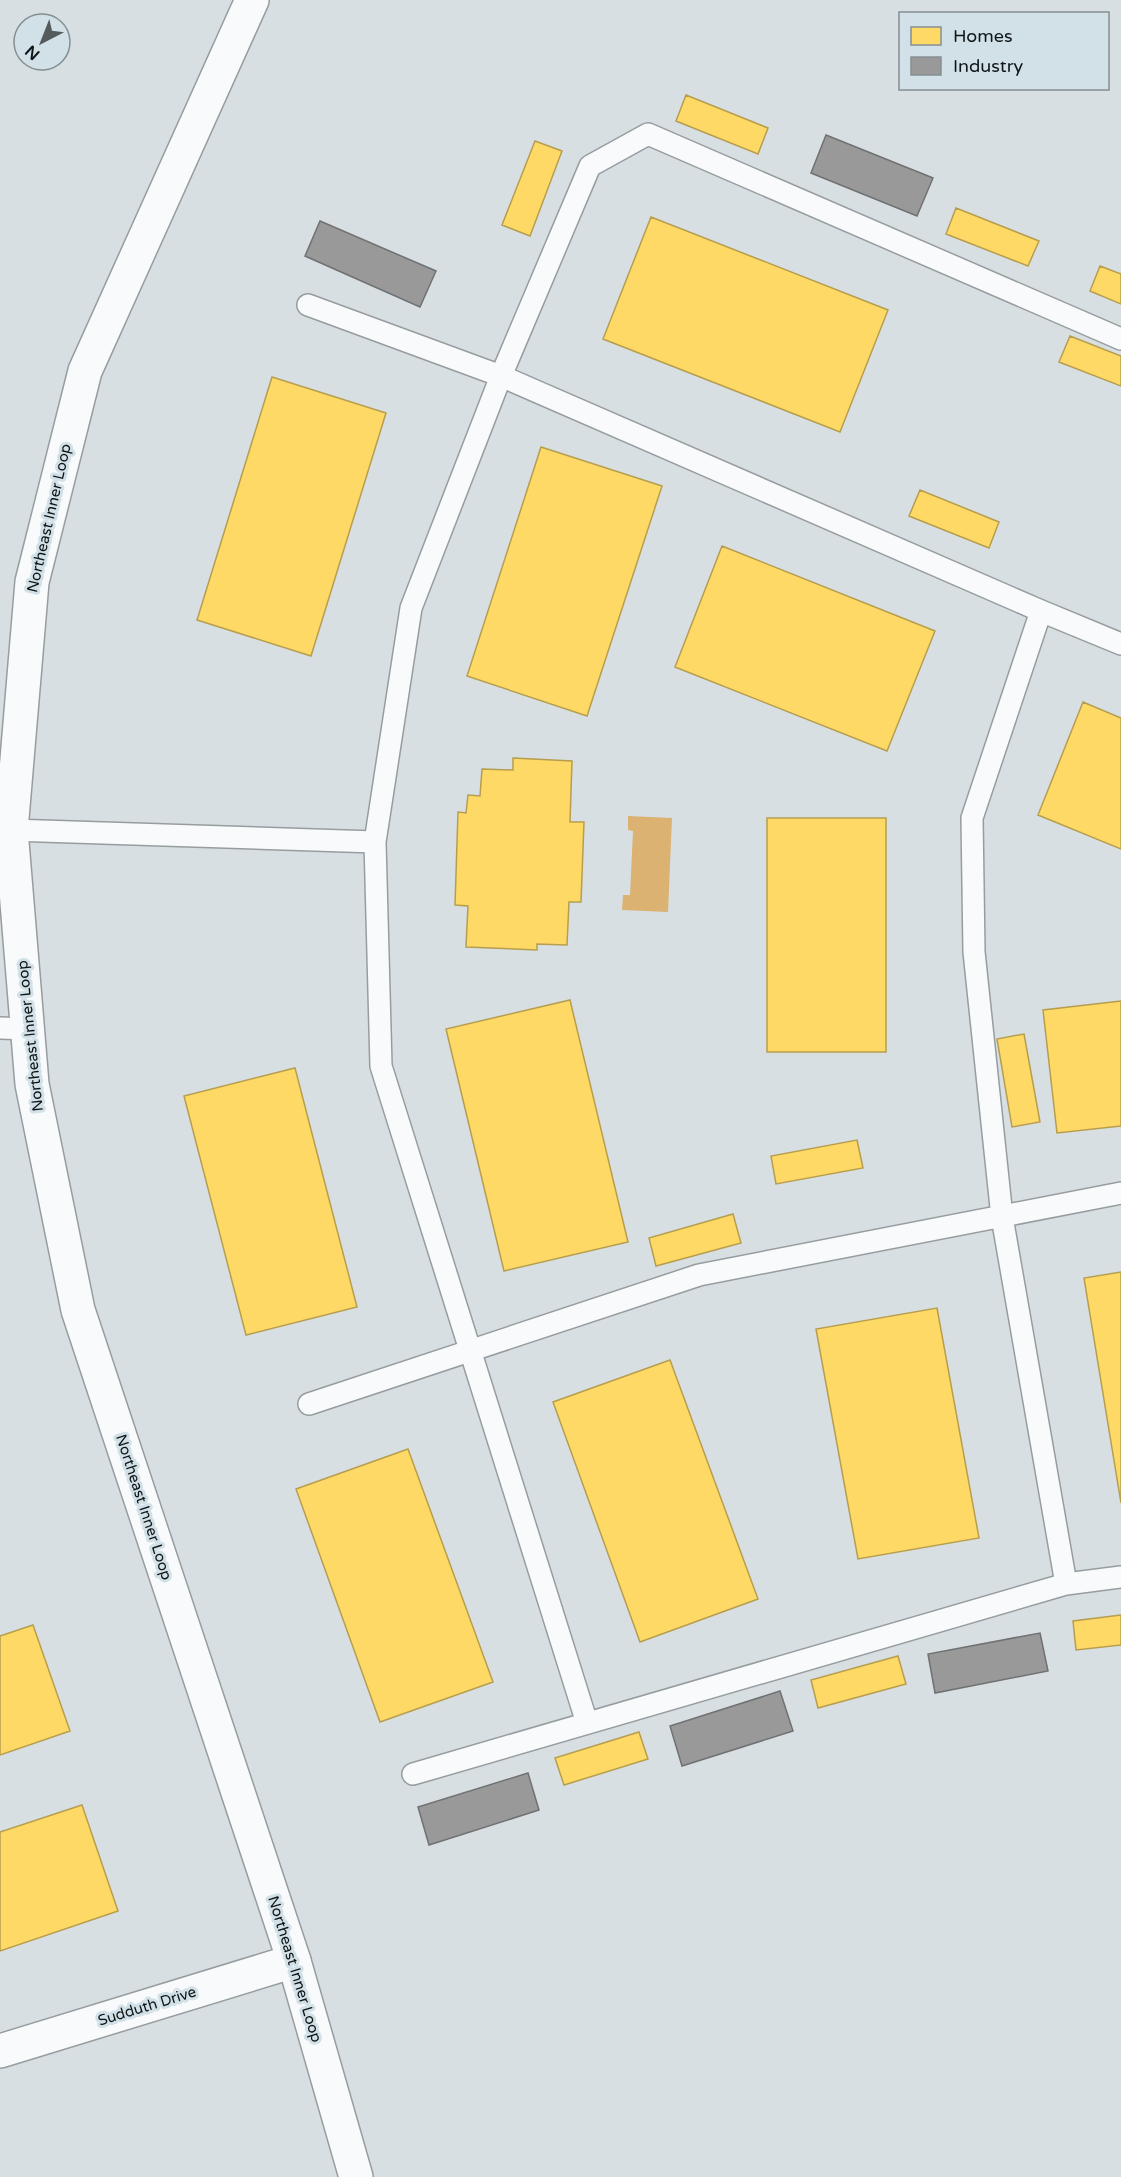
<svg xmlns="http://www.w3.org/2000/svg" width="1121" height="2177" font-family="'Varela Round',sans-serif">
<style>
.water{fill:#dbb272}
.homes{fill:#ffd966;stroke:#b79e4e;stroke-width:1.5}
.industry{fill:#999;stroke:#707172;stroke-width:1.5}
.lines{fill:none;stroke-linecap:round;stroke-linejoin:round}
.lane-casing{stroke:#979d9f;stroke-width:24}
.street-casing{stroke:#979d9f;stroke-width:36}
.secondary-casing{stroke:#979d9f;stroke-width:36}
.lane{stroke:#f9fafb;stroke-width:21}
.street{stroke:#f9fafb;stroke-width:33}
.secondary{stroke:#f9fafb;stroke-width:33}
.labels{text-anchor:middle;stroke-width:6;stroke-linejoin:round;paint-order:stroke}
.street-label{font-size:15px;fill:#0f1416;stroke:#d2e1e7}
</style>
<rect width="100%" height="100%" fill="#d7dfe2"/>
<!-- water -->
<path class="water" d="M628 816 672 818 668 912 622 910 623 895H630L633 831 628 830Z"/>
<!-- homes -->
<path class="homes" d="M686 95 768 128 758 154 676 121Z
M535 141 562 151 530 236 502 225Z
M956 208 1039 241 1028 266 946 234Z
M651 217 888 310 840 432 603 339Z
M1100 266 1121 274V304L1090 291Z
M1070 336 1121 356V386L1059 362Z
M272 377 386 413 311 656 197 620Z
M541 447 662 486 587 716 467 676Z
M920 490 999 522 989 548 909 516Z
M722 546 935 631 887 751 675 667Z
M1083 702 1121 718V849L1038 815Z
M513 758 572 761 570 822H584L581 902H569L567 945 537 944V950L466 947 468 906 455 905 458 812 466 813 468 795 480 796 482 769 513 770Z
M767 818H886V1052H767Z
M570 1000 628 1242 504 1271 446 1029Z
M1121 1001V1126L1057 1133 1043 1010Z
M1024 1034 1040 1122 1012 1127 997 1039Z
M295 1068 357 1307 246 1335 184 1096Z
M857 1140 863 1168 776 1184 771 1156Z
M733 1214 741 1243 656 1266 649 1238Z
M1121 1272V1503L1084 1278Z
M937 1308 979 1538 858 1559 816 1329Z
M670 1360 758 1599 640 1642 553 1402Z
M408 1449 493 1682 380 1722 296 1489Z
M1121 1615V1645L1076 1650 1073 1621Z
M33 1625 70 1731 0 1755V1636Z
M898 1656 906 1684 818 1708 811 1680Z
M639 1732 648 1759 564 1785 555 1758Z
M82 1805 118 1911 0 1951V1832Z"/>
<!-- industry -->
<path class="industry" d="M826 135 933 178 917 216 811 173Z
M320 221 436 271 420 307 305 256Z
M1040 1633 1048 1671 935 1693 928 1654Z
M780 1691 793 1731 682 1766 670 1726Z
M528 1773 539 1810 429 1845 418 1807Z"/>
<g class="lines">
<!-- lane casing -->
<g class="lane-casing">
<path id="lane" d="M308 305 501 376 1041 611 1121 644
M1041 611 972 818 974 952 1002 1217 1066 1584
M11 830 375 842
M0 1028 28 1029
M309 1404 699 1275 1121 1193
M587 1723 381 1066 375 842 411 608 501 376 590 166 648 134 1121 339
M413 1774 1066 1584 1121 1577"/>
</g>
<!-- street casing -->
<g class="street-casing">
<path id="street" d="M0 2051 294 1961"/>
</g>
<!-- secondary casing -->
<g class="secondary-casing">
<path id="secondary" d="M252 0 85 371 32 582 11 830 32 1084 78 1310 294 1961 356 2177"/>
</g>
<!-- lane -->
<use href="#lane" class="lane"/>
<!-- street -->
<use href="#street" class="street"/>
<!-- secondary -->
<use href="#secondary" class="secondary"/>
</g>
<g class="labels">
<!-- street labels -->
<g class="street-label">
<text transform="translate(49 518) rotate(-77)" y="5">Northeast Inner Loop</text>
<text transform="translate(30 1036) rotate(-96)" y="5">Northeast Inner Loop</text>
<text transform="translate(144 1507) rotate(72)" y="5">Northeast Inner Loop</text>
<text transform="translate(295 1969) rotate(73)" y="5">Northeast Inner Loop</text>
<text transform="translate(147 2006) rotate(-17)" y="5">Sudduth Drive</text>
</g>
</g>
<!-- legend -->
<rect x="899" y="12" width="210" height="78" fill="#d2e1e7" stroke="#848f93" stroke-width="1.5"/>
<rect x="911" y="27" width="30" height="18" fill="#ffd966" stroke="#848f93" stroke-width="1.5"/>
<text x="953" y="42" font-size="18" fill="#0f1416">Homes</text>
<rect x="911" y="57" width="30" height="18" fill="#999999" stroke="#848f93" stroke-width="1.5"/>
<text x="953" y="72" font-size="18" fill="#0f1416">Industry</text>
<!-- north arrow -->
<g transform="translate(42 42) rotate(222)"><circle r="28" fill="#d2e1e7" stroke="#848f93" stroke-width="1.5"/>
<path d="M0-4.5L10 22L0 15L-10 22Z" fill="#555b5d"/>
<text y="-9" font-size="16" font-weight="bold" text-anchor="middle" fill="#0f1416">N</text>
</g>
</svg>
